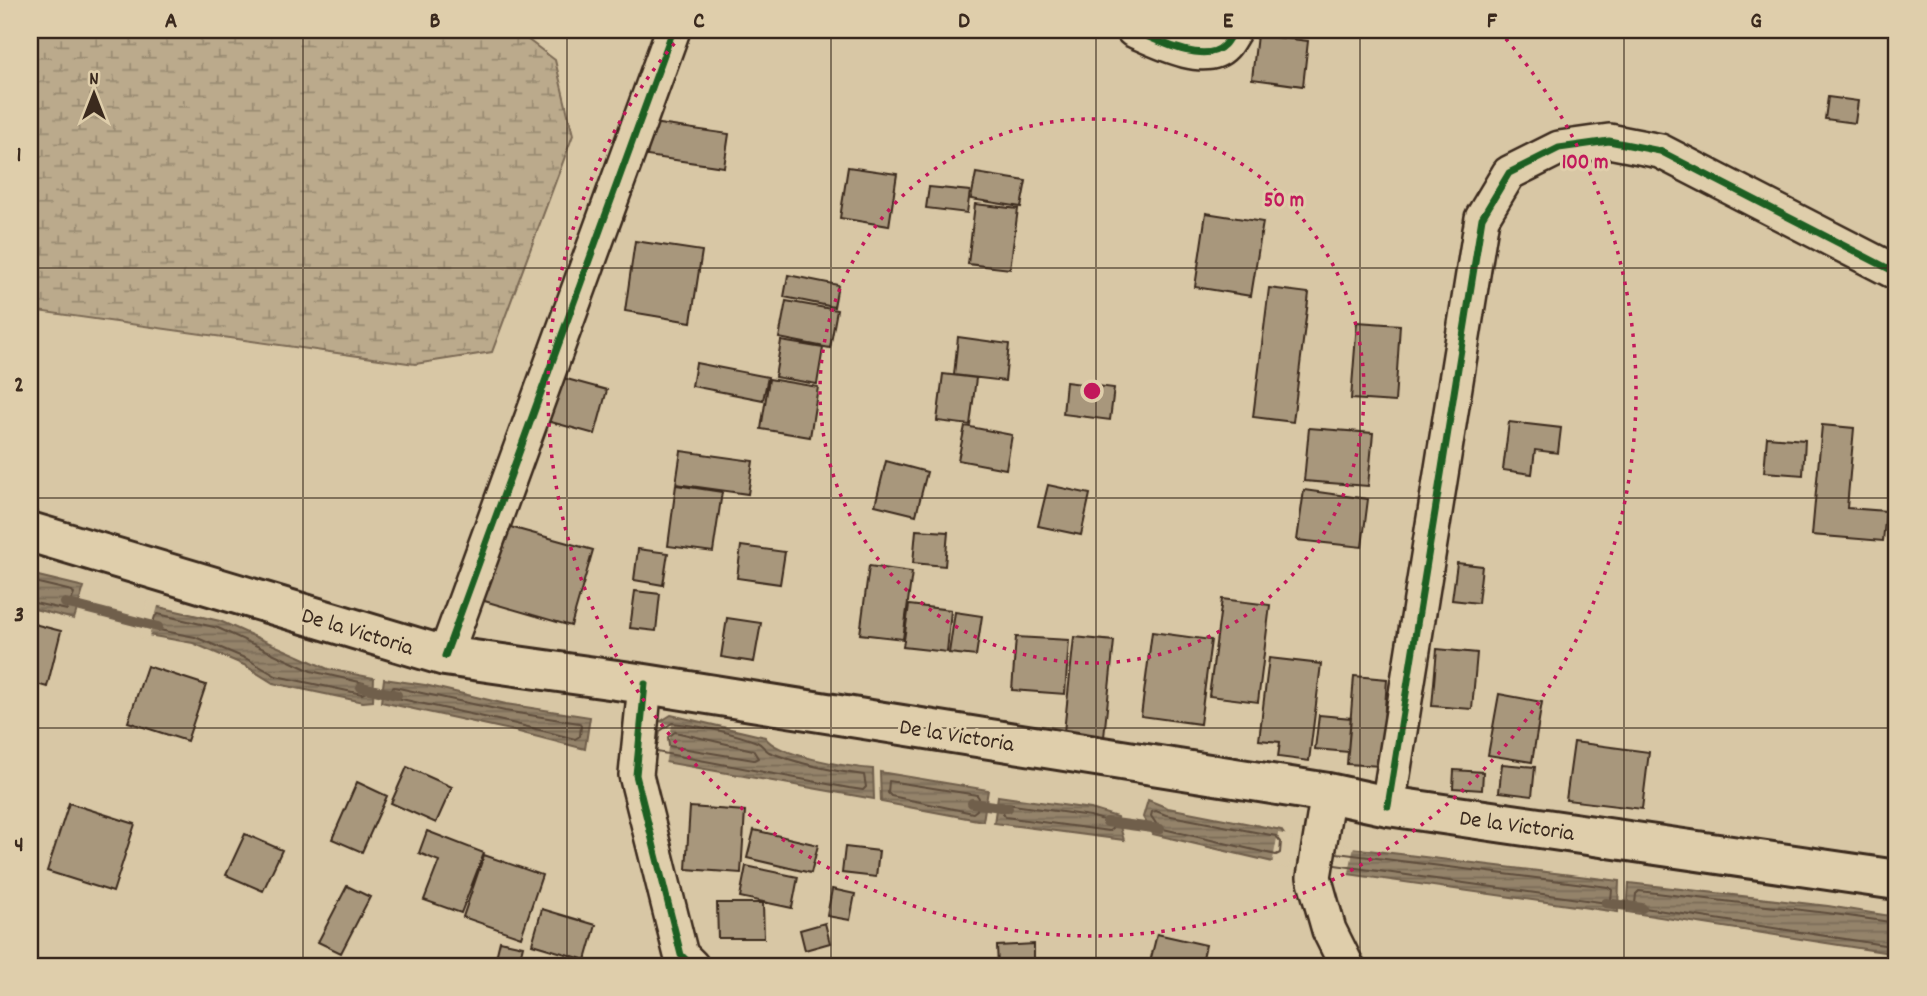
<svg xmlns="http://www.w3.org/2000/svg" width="1927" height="996" font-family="Dekko,sans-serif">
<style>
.wetland{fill:url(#wetland-marsh);stroke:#7b6a55;stroke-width:2}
.water{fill:url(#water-rules);stroke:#705f4c;stroke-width:2}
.pier{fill:#d8c7a5}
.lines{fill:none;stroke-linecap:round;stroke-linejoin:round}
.shore{stroke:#5f4e3c;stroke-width:2}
.stream{stroke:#705f4c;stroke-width:10}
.building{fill:#a8977c;stroke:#3b2a1e;stroke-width:2}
.minor-casing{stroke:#3b2a1e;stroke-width:38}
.secondary-casing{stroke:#3b2a1e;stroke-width:44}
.minor{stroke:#dfceab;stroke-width:33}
.secondary{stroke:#dfceab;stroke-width:38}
.cycleway-casing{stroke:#dfceab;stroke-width:11}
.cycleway{stroke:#1b5e20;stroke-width:7}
.grid{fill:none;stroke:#3b2a1e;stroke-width:2;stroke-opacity:0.55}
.ring{fill:none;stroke:#c2185b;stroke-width:3.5;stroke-dasharray:3.5 7}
.labels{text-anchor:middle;stroke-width:6;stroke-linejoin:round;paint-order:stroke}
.street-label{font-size:23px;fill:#3b2a1e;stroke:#dfceab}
.centre{fill:#c2185b;stroke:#dfceab;stroke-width:3.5}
.ring-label{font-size:21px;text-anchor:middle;font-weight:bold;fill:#c2185b;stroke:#dfceab;stroke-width:6;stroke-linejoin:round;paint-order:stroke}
.neatline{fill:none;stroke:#3b2a1e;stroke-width:2.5}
.grid-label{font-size:23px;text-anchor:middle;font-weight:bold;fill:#3b2a1e}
</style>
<defs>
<pattern id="wetland-marsh" width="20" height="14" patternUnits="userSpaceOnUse" patternTransform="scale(1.75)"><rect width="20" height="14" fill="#bbaa8c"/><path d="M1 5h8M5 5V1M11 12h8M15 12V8" fill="none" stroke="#998b72"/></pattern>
<pattern id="water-rules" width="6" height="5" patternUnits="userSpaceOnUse" patternTransform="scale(1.75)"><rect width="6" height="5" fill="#94836a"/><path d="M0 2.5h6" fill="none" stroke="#7a6b57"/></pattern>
</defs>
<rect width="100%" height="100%" fill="#d8c7a5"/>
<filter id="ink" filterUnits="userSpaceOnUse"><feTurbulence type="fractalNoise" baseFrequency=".0143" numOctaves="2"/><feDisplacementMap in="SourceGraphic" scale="14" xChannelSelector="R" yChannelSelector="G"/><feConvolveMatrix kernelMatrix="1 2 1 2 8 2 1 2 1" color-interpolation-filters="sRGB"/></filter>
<g filter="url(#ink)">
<!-- wetland -->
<path class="wetland" d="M30 30H515L555 60 573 135 492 352 415 364 30 310Z"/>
<!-- water -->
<path class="water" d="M30 574 84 587 74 619 30 608Z
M150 605 220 621 328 669 374 678 373 701 363 702 273 683 244 665 193 643 142 634Z
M384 679 425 685 506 704 590 717 585 749 515 731 381 702Z
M671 715 765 737C776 756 850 767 873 769L874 799 648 759 653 726Z
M880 772 988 790 983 821 881 802Z
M998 796 1091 809 1117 817 1124 840 994 823Z
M1148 800 1168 808 1281 830 1288 840 1286 865 1153 834 1143 817Z
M1327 845 1619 881 1618 912 1326 871Z
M1629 883 1828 906 1897 917V954L1627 912Z"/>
<!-- pier -->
<path class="pier" d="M151 601 159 603 148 639 141 637 139 634 147 603Z
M654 721 672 725 665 765 647 762Z
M1278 833 1289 835 1292 839 1289 866 1287 868 1272 865Z
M1327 842 1354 846 1348 878 1325 874Z"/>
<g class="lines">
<!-- shore -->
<path class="shore" d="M30 581 72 591 74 594 67 610 30 602
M158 614 218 628 311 671 364 683 366 692 362 694 276 676 247 659 195 637 154 629 152 626 155 616Z
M394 687 505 711 579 723 581 726 580 736 575 739 516 724 392 697 390 690Z
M675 732 753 750 758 758 754 760 669 746 668 737Z
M657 752 849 788 863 790 866 787 864 775C832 771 799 764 769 752 764 749 762 744 757 742 731 732 699 726 672 723L660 731 658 743
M889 781 977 795 979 798 977 810 973 813 891 796 888 793Z
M1007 804 1090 816 1110 822 1113 828 1109 831 1005 817 1003 813 1004 806Z
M1156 811 1166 815 1276 836 1281 842 1280 853 1276 855 1159 828 1151 816 1152 812Z
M1335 865 1607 903 1611 900 1612 890 1608 887 1337 853
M1897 923 1827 913 1639 891 1636 894 1635 904 1638 907 1897 947"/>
<!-- stream -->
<path class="stream" d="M65 603 158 627
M361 687 397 695
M972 803 1008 808
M1107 822 1160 829
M1606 903 1642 908"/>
</g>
<!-- building -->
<path class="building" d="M1257 35 1308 41 1303 86 1252 79Z
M1828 97 1858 101 1855 123 1825 119Z
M652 123 729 134 724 167 647 156Z
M848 167 897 174 889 226 840 218Z
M976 173 1026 181 1021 207 971 199Z
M929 187 970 191 967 213 926 208Z
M975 204 1018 209 1010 269 968 264Z
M1206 213 1263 222 1251 296 1195 287Z
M635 241 702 251 691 322 625 311Z
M788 275 838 285 834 307 784 297Z
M1269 288 1309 293 1293 422 1253 417Z
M786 301 837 310 830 348 779 338Z
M1357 322 1400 325 1395 402 1351 399Z
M958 337 1009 344 1005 381 954 375Z
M781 341 823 348 817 384 775 377Z
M696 363 768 377 763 400 692 386Z
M943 374 976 378 970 425 937 421Z
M552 375 607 390 595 434 540 419Z
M769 379 818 387 810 437 761 429Z
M1066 382 1114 388 1110 420 1063 414Z
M1509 422 1561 428 1558 453 1535 450 1532 474 1503 470Z
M1822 425 1854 428 1847 508 1886 511 1883 541 1812 535Z
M965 426 1012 435 1006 469 958 460Z
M1309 428 1373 433 1368 486 1304 481Z
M1767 437 1805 440 1803 475 1764 472Z
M681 451 753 461 748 494 676 484Z
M886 461 927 472 916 515 875 505Z
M676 485 722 492 713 552 668 546Z
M1048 485 1090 494 1081 535 1038 526Z
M1304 490 1368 499 1362 547 1297 540Z
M503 525 593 550 571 626 481 600Z
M916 530 948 532 945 566 913 563Z
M741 546 785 552 780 584 737 578Z
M638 549 668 553 663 585 634 580Z
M1457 563 1482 566 1478 603 1452 600Z
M869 566 912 572 903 639 860 634Z
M635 591 660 594 656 631 630 628Z
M1222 599 1270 605 1258 702 1209 696Z
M909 605 951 610 947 652 903 647Z
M955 612 982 616 976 656 949 653Z
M727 618 761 623 754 662 721 657Z
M30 623 61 631 47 687 30 682Z
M1152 632 1211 640 1200 724 1141 716Z
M1016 637 1069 640 1065 694 1012 690Z
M1074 637 1114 641 1104 737 1064 732Z
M1437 649 1477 653 1472 709 1432 706Z
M1269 658 1321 664 1309 761 1278 757 1280 742 1259 740Z
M147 666 206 685 187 741 128 722Z
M1354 676 1387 679 1381 766 1347 764Z
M1499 694 1542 702 1532 762 1488 755Z
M30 706 38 709 30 731Z
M1319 715 1351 718 1348 752 1315 749Z
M1574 742 1649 752 1642 809 1566 800Z
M1502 764 1535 767 1532 796 1499 792Z
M407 767 452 787 436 823 391 803Z
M1454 770 1483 772 1482 790 1453 788Z
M357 782 387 796 362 852 332 839Z
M69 803 135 824 113 892 47 871Z
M690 807 745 811 741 873 686 869Z
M754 830 818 845 811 873 747 858Z
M427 831 484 853 461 913 424 900 439 861 419 853Z
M245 834 282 850 263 891 226 875Z
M845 847 879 851 876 877 842 873Z
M484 855 542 875 521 937 463 917Z
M746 866 798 877 792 908 740 897Z
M347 886 370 897 341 953 318 942Z
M832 889 855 894 850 920 827 916Z
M717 903H763L764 938H718Z
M542 909 596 925 586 960 532 944Z
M825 923 830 943 805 950 800 930Z
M1157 934 1206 945 1201 966H1149Z
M500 941 523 946 518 966H494Z
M1034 944V966H998L997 946Z"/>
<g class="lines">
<!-- minor casing -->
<g class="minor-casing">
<path id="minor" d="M1133 30C1154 39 1205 66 1224 45 1228 41 1231 34 1234 30
M445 656 673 30
M645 684 636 775 681 955 692 966
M1328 793 1314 877 1329 930 1347 966
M1388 806 1482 218 1509 173 1559 148 1609 141 1660 151 1897 273"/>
</g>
<!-- secondary casing -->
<g class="secondary-casing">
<path id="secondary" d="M30 532 445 656 645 684 1328 793 1388 806 1897 880"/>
</g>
<!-- minor -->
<use href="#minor" class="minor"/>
<!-- secondary -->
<use href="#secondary" class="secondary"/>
<!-- cycleway casing -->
<g class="cycleway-casing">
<path id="cycleway" d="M1133 30C1154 39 1205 66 1224 45 1228 41 1231 34 1234 30
M445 656 673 30
M645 684 636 775 681 955 692 966
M1388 806 1482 218 1509 173 1559 148 1609 141 1660 151 1897 273"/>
</g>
<!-- cycleway -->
<use href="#cycleway" class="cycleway"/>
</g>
</g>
<!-- grid -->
<path class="grid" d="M303 30V966M567 30V966M831 30V966M1096 30V966M1360 30V966M1624 30V966M30 268H1897M30 498H1897M30 728H1897"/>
<!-- distance rings -->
<g class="ring">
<circle cx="1092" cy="391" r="272"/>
<path d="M1499 31A544 544 0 1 1 685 31"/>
</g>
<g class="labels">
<!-- street labels -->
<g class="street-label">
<text transform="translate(358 630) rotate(17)" y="8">De la Victoria</text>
<text transform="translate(957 734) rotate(9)" y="8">De la Victoria</text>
<text transform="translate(1517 824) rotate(8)" y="8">De la Victoria</text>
</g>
</g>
<circle cx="1092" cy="391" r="10" class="centre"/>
<g class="ring-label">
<text x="1585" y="168">100 m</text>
<text x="1284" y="206">50 m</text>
</g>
<!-- margin -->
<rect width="1927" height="996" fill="none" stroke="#dfceab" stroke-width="77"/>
<!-- north arrow -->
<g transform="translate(94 94)" stroke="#dfceab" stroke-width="5" paint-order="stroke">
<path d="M0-5L12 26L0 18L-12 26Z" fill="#3b2a1e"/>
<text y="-10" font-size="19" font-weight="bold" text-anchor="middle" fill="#3b2a1e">N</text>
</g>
<rect x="38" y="38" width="1850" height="920" class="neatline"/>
<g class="grid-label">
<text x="171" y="27">A</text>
<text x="435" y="27">B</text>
<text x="699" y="27">C</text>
<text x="964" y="27">D</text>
<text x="1228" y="27">E</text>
<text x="1492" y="27">F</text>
<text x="1756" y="27">G</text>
<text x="19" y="161">1</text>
<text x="19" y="391">2</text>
<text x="19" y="621">3</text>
<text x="19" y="851">4</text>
</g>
</svg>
